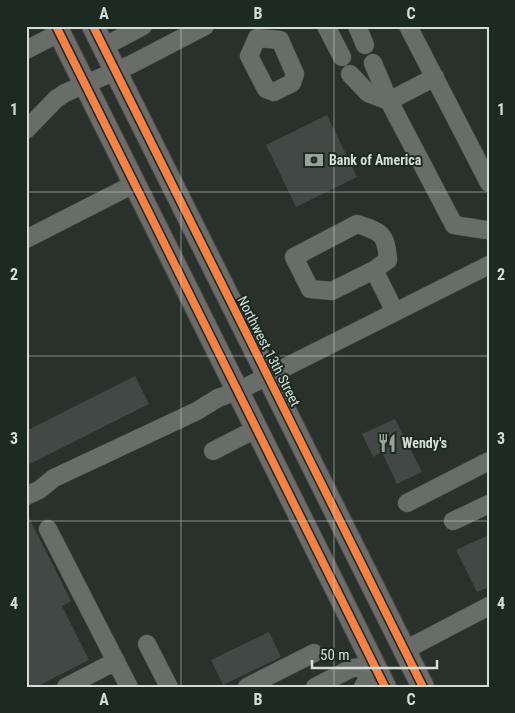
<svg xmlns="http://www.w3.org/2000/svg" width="515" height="713" font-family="'Roboto Condensed',sans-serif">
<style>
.building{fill:#424845}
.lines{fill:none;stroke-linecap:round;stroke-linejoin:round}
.minor-casing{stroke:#454c48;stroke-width:19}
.major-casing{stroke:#454c48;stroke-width:24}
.minor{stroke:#676d69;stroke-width:18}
.major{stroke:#6f6b69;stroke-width:22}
.cycleway-casing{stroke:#1d2a22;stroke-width:11}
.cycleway{stroke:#f48246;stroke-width:8}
.grid{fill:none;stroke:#d5ddd8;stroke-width:1;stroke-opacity:0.55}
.labels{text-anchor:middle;stroke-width:4;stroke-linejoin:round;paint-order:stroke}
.poi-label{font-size:14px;font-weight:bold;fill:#d5ddd8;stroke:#1d2a22;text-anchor:start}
.street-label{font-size:14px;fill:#d5ddd8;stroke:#1d2a22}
.neatline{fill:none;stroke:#d5ddd8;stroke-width:2}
.grid-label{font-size:16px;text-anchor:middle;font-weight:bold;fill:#d5ddd8}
</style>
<rect width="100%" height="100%" fill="#2a312d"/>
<!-- building -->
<path class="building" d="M327 115 357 177 296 207 266 145Z
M135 376 149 404 26 466V431Z
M395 419 422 472 397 484 382 452 373 457 362 434Z
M26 512 71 601 62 606 89 660 36 687H26Z
M489 535V587L477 592 456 550Z
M269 632 281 657 223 685 211 660Z"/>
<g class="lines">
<!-- minor casing -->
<g class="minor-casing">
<path id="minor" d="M326 26 342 57
M357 26 365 45
M408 26 489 183
M257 38 280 40 295 74 292 83 274 92 266 89 249 56Z
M103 47 143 26
M26 50 59 33
M373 63 389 101
M350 74 368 93 389 101
M435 77 389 101 454 225 486 230
M26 130 56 99 65 93 132 64 205 26
M26 239 134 184
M374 270 332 291 310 289 294 257 357 224C381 232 386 233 388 260L374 270 395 312
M213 451 256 429
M26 496 39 490 54 478 197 411 218 398 238 391 489 265
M407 503 489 461
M453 521 489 504
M48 529 129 687
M147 644 169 687
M405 650 489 606
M66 687 116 661
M247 687 314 653
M315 687 352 668 375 666
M363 687 375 666"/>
</g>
<!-- major casing -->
<g class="major-casing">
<path id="major" d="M56 26 385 687
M93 26 423 687"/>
</g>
<!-- minor -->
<use href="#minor" class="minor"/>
<!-- major -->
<use href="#major" class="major"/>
<!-- cycleway casing -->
<g class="cycleway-casing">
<path id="cycleway" d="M56 26 385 687
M93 26 423 687"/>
</g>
<!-- cycleway -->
<use href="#cycleway" class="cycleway"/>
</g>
<!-- grid -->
<path class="grid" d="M181 26V687M334 26V687M26 192H489M26 356H489M26 521H489"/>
<!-- icons -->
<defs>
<g id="bank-bare" transform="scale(1.5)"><path d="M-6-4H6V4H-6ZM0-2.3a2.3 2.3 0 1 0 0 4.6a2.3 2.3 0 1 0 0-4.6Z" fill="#99a19c" stroke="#1d2a22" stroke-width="2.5" paint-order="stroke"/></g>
<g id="restaurant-bare" transform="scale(1.5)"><path d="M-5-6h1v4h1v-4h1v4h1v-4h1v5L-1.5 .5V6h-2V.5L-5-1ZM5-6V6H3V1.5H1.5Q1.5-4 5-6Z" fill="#99a19c" stroke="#1d2a22" stroke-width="2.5" paint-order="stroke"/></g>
</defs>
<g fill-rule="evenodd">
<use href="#bank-bare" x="314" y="160"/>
<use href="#restaurant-bare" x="387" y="443"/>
</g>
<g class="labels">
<!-- poi labels -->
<g class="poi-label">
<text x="329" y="165">Bank of America</text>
<text x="402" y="448">Wendy's</text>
</g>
<!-- street labels -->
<g class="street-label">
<text transform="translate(269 351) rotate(63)" y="5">Northwest 13th Street</text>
</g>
</g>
<!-- border -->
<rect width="515" height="713" fill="none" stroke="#1d2a22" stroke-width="55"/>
<!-- scale -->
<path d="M312 660v8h125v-8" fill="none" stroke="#d5ddd8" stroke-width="2.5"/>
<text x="320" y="660" font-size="15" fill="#d5ddd8" stroke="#1d2a22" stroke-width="4" paint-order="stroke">50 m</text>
<rect x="28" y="28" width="460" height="658" class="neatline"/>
<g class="grid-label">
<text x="104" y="19">A</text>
<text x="258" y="19">B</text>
<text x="411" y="19">C</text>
<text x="14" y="115">1</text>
<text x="501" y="115">1</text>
<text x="14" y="280">2</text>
<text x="501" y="280">2</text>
<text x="14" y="444">3</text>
<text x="501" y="444">3</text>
<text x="14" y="609">4</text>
<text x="501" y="609">4</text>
<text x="104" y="705">A</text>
<text x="258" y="705">B</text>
<text x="411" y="705">C</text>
</g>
</svg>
